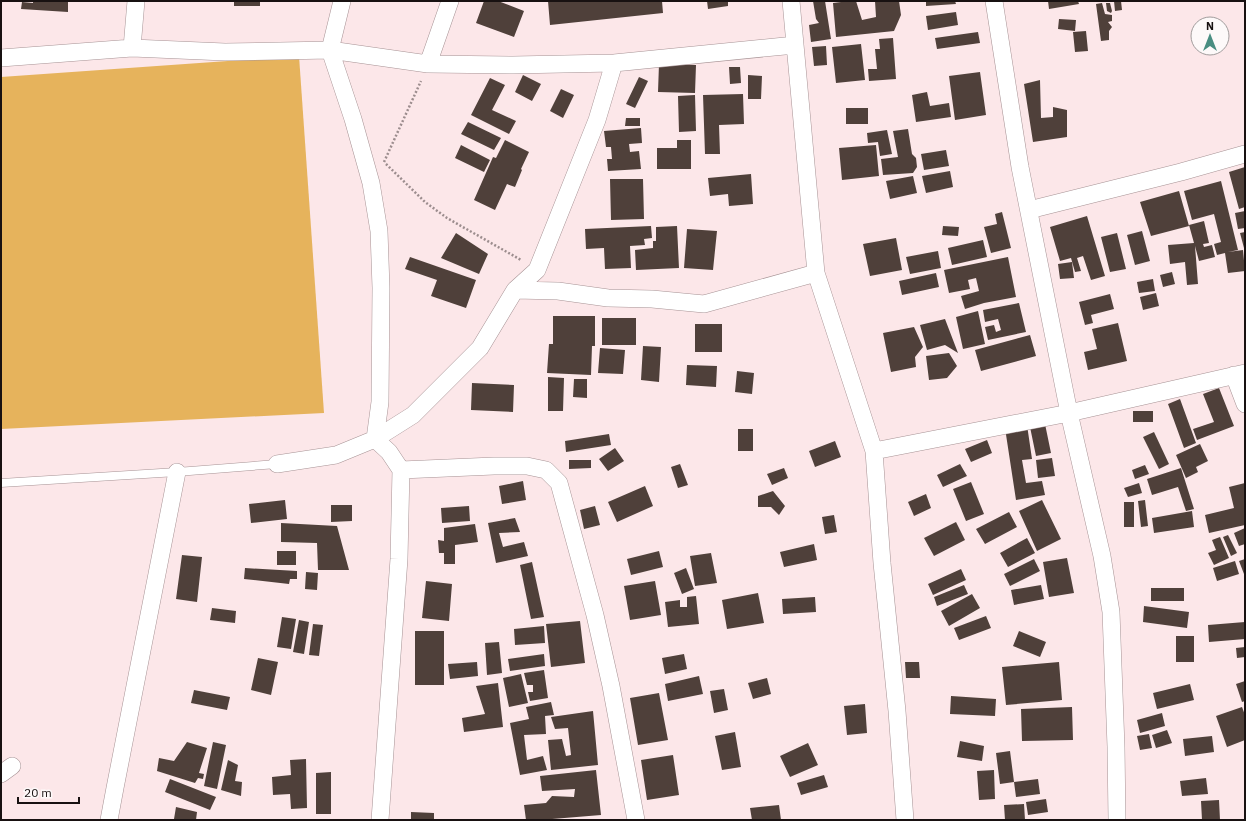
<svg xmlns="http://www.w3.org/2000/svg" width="1246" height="821" font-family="'IBM Plex Sans',sans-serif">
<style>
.green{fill:#e6b35c}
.building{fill:#4f403a}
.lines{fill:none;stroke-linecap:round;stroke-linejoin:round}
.service-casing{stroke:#a79395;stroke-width:9}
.minor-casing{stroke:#a79395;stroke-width:18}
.path{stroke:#9c8d8e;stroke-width:2.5;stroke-dasharray:2 2;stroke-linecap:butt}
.service{stroke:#fff;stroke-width:8}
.minor{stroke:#fff;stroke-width:17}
</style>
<rect width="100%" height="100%" fill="#fce7e9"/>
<!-- green -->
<path class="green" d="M299 56 324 413 1 429V77Z"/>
<!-- building -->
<path class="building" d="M33 1H68V12L21 9 22 2 33 3Z
M234 1H260V6H234Z
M484 1H498L524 11 514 37 476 23Z
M548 1H662L663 13 550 25Z
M707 1H728V6L708 9Z
M813 1H825L831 39 811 42 809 25 819 23 816 19Z
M849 1H856L862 20 876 17 875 1H899L901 15 894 31 836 37 833 3Z
M926 1H955L956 4 926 6Z
M1048 1H1078L1079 4 1049 9Z
M1114 1H1121L1122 10 1115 11Z
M1102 3 1105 14 1112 15V21L1108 22 1112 27 1109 31V40L1101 41 1096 4Z
M1106 3H1110L1112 11 1111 13 1107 11Z
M956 12 958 25 928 30 926 16Z
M1059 19 1076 20 1075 31 1058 29Z
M1086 31 1088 51 1075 52 1073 32Z
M978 32 980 43 937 49 935 38Z
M893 38 896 79 869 81 868 69H877L875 49H880L879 39Z
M861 44 865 80 836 83 832 47Z
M826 46 827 65 814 66 812 47Z
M659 64 696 65 695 93 658 92Z
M729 67H740L741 83 730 84Z
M980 72 986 115 955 120 949 76Z
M523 75 541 84 532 101 515 92Z
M748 75 762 76 761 99H748Z
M639 77 648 81 635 108 626 104Z
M490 78 505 85 492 110 516 121 509 134 471 115Z
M1040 80 1041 118 1053 117V107L1067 110V137L1033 142 1024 84Z
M561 89 574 95 563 118 550 111Z
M927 92 930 106 949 103 951 117 916 122 912 95Z
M743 94 744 124 719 125 720 154H705L703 95Z
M695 95 696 131 679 132 678 96Z
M846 108H868V124H846Z
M626 118H640V126H625Z
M468 122 501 138 494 150 461 134Z
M641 128 642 143 629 144 630 152 639 151 641 169 608 171 607 159H612L611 147H606L604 131Z
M908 129 912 154 916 158 917 167 913 173 883 175 881 159 898 157 893 131Z
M887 130 892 154 880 156 878 142 868 143 867 133Z
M505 140 529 152 521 169 522 170 515 187 507 184 495 210 474 200 493 157 496 158Z
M677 140H691V169H657V148H677Z
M461 145 490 160 484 172 455 158Z
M876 145 879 176 842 180 839 148Z
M946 150 949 166 924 170 921 154Z
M1245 167V207L1239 209 1229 172Z
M950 171 953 187 926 193 922 176Z
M751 174 753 204 729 206 728 194 710 196 708 178Z
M913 176 917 193 890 199 886 181Z
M610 179H643L644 219 611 220Z
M1221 181 1238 250 1228 252 1243 250 1245 271 1228 273 1225 253 1217 255 1214 244 1221 242 1214 214 1192 220 1184 191Z
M1179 191 1189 226 1151 236 1140 202Z
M1245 211V228L1238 229 1235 213Z
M1002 212 1011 248 991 253 984 227 997 224 995 214Z
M1087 216 1105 276 1091 280 1083 256 1077 258 1081 271 1075 272 1071 258 1060 261 1050 227Z
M1204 221 1209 243 1203 244 1204 247 1212 245 1215 257 1199 261 1195 246 1198 284 1187 285 1185 262 1170 264 1168 245 1194 243 1189 225Z
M651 226 652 238 644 239 645 245 630 246 631 268 605 269 604 248 586 249 585 229Z
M677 226 679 268 636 270 635 250 653 248V241H656V227Z
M943 226 959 227 958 236 942 235Z
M687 229 717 231 713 270 684 268Z
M1142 231 1150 261 1135 265 1127 235Z
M1245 232V247L1244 248 1240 233Z
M456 233 488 254 479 274 441 258Z
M1117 233 1126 269 1110 272 1101 237Z
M896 238 902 270 870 276 863 244Z
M983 240 987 257 952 265 948 248Z
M938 251 941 268 910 274 906 257Z
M410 257 476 280 466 308 431 296 437 280 405 269Z
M1008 257 1016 297 984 303 965 309 961 296 979 291 976 278 968 280 970 289 949 293 944 270Z
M1072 262 1074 278 1060 279 1058 264Z
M1172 272 1175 284 1163 287 1160 275Z
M936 273 939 287 902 295 899 281Z
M1153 279 1155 291 1139 293 1137 282Z
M1156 293 1159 306 1143 310 1140 297Z
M1110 294 1114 309 1091 315 1093 323 1085 325 1079 302Z
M1019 303 1026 332 988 340 985 327 994 325 996 332 1001 330 998 319 985 322 983 310Z
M978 311 985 344 963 349 956 317Z
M553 316H595V346H592L591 375 547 373 549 344H553Z
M602 318H636V345H602Z
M945 319 958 353 945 345 927 350 920 325Z
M1118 323 1127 361 1088 370 1084 352 1097 349 1092 329Z
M695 324H722V352H695Z
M914 327 923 347 915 357 916 367 891 372 883 333Z
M1030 335 1036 356 981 371 975 350Z
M643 346 661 347 659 382 641 380Z
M600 348 625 350 623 374 598 373Z
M949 353 957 366 947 378 929 380 926 356Z
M687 365 717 366 716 387 686 385Z
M737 371 754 373 752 394 735 392Z
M548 377 564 378 563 411H548Z
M574 379H587V398L573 397Z
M472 383 514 385 513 412 471 410Z
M1219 388 1234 426 1197 440 1193 429 1214 422 1203 394Z
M1180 399 1196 443 1184 448 1168 404Z
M1133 411H1153V422H1133Z
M1045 424 1051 453 1036 456 1030 427Z
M1027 425 1032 459 1022 460 1026 483 1042 481 1045 495 1016 500 1005 428Z
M738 429H753V451H738Z
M1154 432 1169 464 1159 469 1143 437Z
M609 434 611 445 566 452 565 441Z
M987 440 992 453 971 462 965 449Z
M835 441 841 457 815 467 809 451Z
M1200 444 1208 461 1196 467 1198 472 1186 478 1176 455Z
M615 448 624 461 608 471 599 459Z
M1052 458 1055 476 1038 478 1036 460Z
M569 460H591V468L569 469Z
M680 464 688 485 678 488 671 467Z
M960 464 967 476 943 487 937 475Z
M1145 465 1149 474 1135 479 1132 470Z
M784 468 788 478 772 485 767 474Z
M1181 468 1194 509 1186 511 1178 487 1152 495 1147 479Z
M523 481 526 500 502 504 499 486Z
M971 482 984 514 966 521 953 489Z
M1139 483 1142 493 1128 497 1124 488Z
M1245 483V525L1209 533 1205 515 1234 508 1229 487Z
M645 486 653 506 617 522 608 502Z
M773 491 785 506 779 515 771 507H758V496Z
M926 494 931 508 914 516 908 502Z
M285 500 287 519 251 523 249 504Z
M1042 500 1061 539 1037 551 1019 511Z
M1145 500 1148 526 1141 527 1138 501Z
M1124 502H1134V527H1124Z
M331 505H352V521L331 522Z
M469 506 470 521 442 523 441 508Z
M595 506 600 525 584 529 580 510Z
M1192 511 1194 527 1154 533 1152 518Z
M1009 512 1017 527 985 544 976 529Z
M834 515 837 532 825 534 822 517Z
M515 518 520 532 499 533 503 547 524 542 528 556 496 563 488 523Z
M956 522 965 540 934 556 924 538Z
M281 523 337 526 349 570H318L317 543 281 542Z
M475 524 478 542 455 545V564H444V553H439L438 540 444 541V528Z
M1245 528V544L1239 546 1234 533Z
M1228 535 1237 553 1231 556 1223 537Z
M1220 537 1229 558 1214 565 1208 553 1216 550 1212 540Z
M1027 538 1035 553 1008 567 1000 553Z
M814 544 817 560 784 567 780 552Z
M277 551H296V565H277Z
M659 551 663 567 631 575 627 559Z
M711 553 717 583 695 586 690 556Z
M182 555 202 557 197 602 176 599Z
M1067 558 1074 593 1049 597 1043 562Z
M1034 559 1040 571 1010 586 1004 574Z
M1245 559V573L1244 574 1239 561Z
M1235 561 1239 574 1217 581 1213 568Z
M532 562 544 617 531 619 520 565Z
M245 568 297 571V579H290L289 584 244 579Z
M686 568 694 589 682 594 674 573Z
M961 569 966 580 933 595 928 584Z
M306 572 318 573 317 590 305 589Z
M426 581 452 584 449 621 422 618Z
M655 581 661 615 630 620 624 586Z
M964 585 968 594 937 606 934 597Z
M1041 585 1044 599 1014 605 1011 590Z
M1151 588H1184V601H1151Z
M758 593 764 623 727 629 722 600Z
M972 594 980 608 949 626 941 611Z
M696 596 699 624 668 627 665 602 680 600V607H687V597Z
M815 597 816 612 783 614 782 599Z
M1144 606 1189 612 1187 628 1143 622Z
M212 608 236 611 235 623 210 620Z
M986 616 991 628 959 640 954 628Z
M282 617 296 619 291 649 277 647Z
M299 620 309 622 304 654 293 652Z
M580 621 585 663 551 667 546 624Z
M1245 622V639L1209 642 1208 625Z
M313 624 323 625 319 656 309 655Z
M544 626 545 643 515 645 514 629Z
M415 631H444V685H415Z
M1019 631 1046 642 1040 657 1013 646Z
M1176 636H1194V662H1176Z
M499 642 502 673 487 675 485 643Z
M1245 647V657L1237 658 1236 648Z
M544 654 545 666 510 671 508 659Z
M684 654 687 669 665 674 662 658Z
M258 658 278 662 271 695 251 690Z
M477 662 478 676 450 679 448 664Z
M905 662H919L920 678H906Z
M1059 662 1062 700 1006 705 1002 667Z
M544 670 548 698 530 701 528 692H533V685H527L524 673Z
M521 674 528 703 509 707 503 678Z
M699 676 703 694 668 701 665 684Z
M767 678 771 694 753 699 748 683Z
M1245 681V701L1242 702 1236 684Z
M498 683 503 727 464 732 462 718 485 714 476 686Z
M1190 684 1194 700 1157 709 1153 693Z
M724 689 728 710 714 713 710 691Z
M194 690 230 697 227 710 191 703Z
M659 693 668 740 638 745 630 698Z
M951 696 996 699 995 716 950 714Z
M551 702 554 715 545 716 546 734 524 735 527 760 543 756 547 770 520 775 510 723 529 719 526 707Z
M865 704 867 733 847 735 844 706Z
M1072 707 1073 740 1022 741 1021 709Z
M1242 707 1245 715V740L1227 747 1216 716Z
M593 711 598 765 551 770 548 740 562 739 566 756 571 755 568 728 555 729 551 717Z
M1162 713 1165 726 1140 733 1137 720Z
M1167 730 1172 743 1156 748 1152 735Z
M735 732 741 767 722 770 715 736Z
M1149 734 1152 748 1140 750 1137 736Z
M1212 736 1214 752 1185 756 1183 739Z
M960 741 984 746 982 761 957 757Z
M187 742 207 748 199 773 204 774 203 779 198 778 195 783 157 771 159 758 174 761Z
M213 742 226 745 217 789 204 786Z
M808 743 818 765 790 777 780 756Z
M1010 751 1014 782 1000 784 996 753Z
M673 755 679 795 647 800 641 760Z
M306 759 307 808 291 809 290 794 273 795 272 777 291 775 290 760Z
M228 760 238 765 235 781 242 782 241 796 221 790Z
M596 770 601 815 540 820H526L524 805 546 803 552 796 574 797 575 789 542 791 540 776Z
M994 770 995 799 979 800 977 771Z
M331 772V814H316V773Z
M824 775 828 787 801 795 797 783Z
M1206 778 1208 794 1182 796 1180 781Z
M170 779 216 797 210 810 165 792Z
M1038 779 1040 794 1016 797 1014 782Z
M1046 799 1048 812 1028 815 1026 802Z
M1219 800 1220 820H1202L1201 801Z
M1024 804 1025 820H1005L1004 805Z
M779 805 781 820H752L750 808Z
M176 807 197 812 196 820H180L174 819Z
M411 812 434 813V820H411Z"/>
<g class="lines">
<!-- service casing -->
<g class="service-casing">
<path id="service" d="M1 483 177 472 277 464"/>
</g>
<!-- minor casing -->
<g class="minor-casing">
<path id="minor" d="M791 1 816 273 874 451 882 563 897 711 905 820
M994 1 1020 167 1069 413 1102 556 1111 612 1116 747 1117 820
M132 48 136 1
M1 58 132 48 225 52 330 50 428 64 513 65 614 63 795 45
M428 64 450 1
M1029 210 1181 172 1245 154
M515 290 537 270 597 120 614 63
M1234 375 1245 404
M874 451 1069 413 1245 373
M277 464 336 455 375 439 380 402 381 288 379 231 371 183 353 119 330 50 342 1
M401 470 494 466H527L546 470 559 483 595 615 611 686 636 820
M1 774 12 766
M109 820 115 788 177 472
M380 820 399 559 401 470 389 452 375 439 413 415 480 348 515 290 558 291 608 298 652 299 704 304 816 273"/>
</g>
<!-- path -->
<path class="path" d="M384 162 421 81
M386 164 425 202 447 218 521 260"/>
<!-- service -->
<use href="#service" class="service"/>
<!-- minor -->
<use href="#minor" class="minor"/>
</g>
<!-- border -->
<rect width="1246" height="821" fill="none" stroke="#181111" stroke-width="4"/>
<!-- north arrow -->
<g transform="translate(1210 36)"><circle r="19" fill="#fdf9f9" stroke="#a19c9c"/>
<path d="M0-3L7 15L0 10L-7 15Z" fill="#498d81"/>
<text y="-6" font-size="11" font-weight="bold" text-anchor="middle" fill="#181111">N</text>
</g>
<!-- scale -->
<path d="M18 797v6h61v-6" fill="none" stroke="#181111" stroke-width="2"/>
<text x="24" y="797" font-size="12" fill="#181111" stroke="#fdf9f9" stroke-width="3" paint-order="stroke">20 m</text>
</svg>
